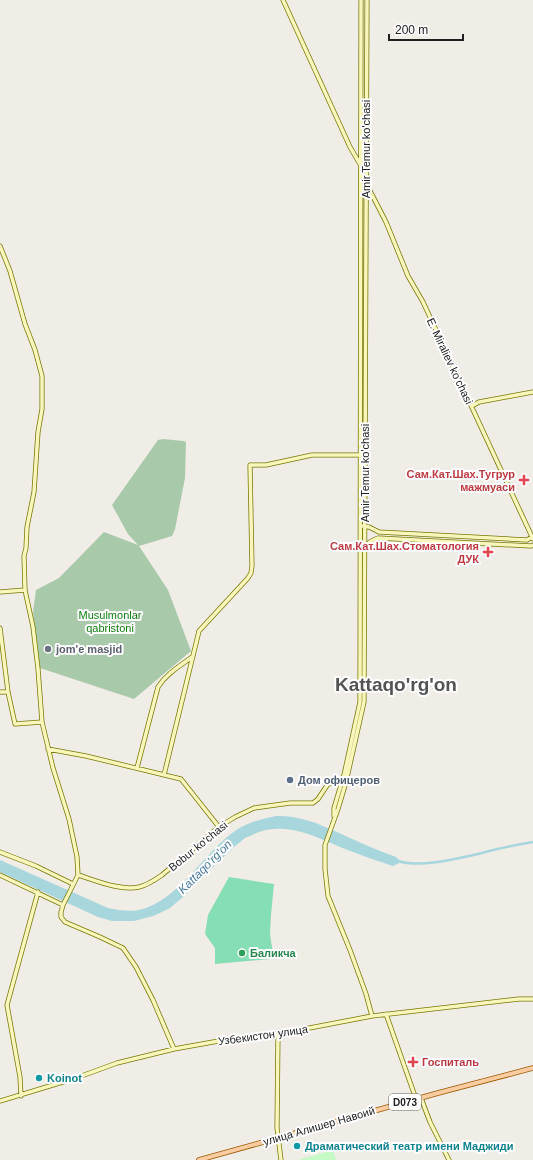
<svg xmlns="http://www.w3.org/2000/svg" width="533" height="1160" font-family="Arial,sans-serif">
<style>
.cemetery{fill:#a8c9aa}
.park{fill:#c5f9c5}
.pitch{fill:#86deb4}
.water{fill:#a8d6dd}
.lines{fill:none;stroke-linecap:round;stroke-linejoin:round}
.canal{stroke:#a8d6dd;stroke-width:2.5}
.secondary-casing{stroke:#767806;stroke-width:5}
.primary-casing{stroke:#9a5902;stroke-width:5.5}
.secondary{stroke:#f9f6bc;stroke-width:3.5}
.primary{stroke:#fbcca1;stroke-width:4}
.health-dot{fill:#e0444e;stroke:#fff;stroke-width:1.5}
.worship-dot{fill:#6b7280;stroke:#fff;stroke-width:1.5}
.service-dot{fill:#5c6f8a;stroke:#fff;stroke-width:1.5}
.leisure-dot{fill:#2e9e5b;stroke:#fff;stroke-width:1.5}
.culture-dot{fill:#0f9aa8;stroke:#fff;stroke-width:1.5}
.labels{text-anchor:middle;stroke-width:4;stroke-linejoin:round;paint-order:stroke}
.shield{fill:#fff;stroke:#636363;stroke-width:1}
.shield-label{font-size:10px;font-weight:bold;fill:#202020}
.street-label{font-size:11px;fill:#202020;stroke:#fff}
.health-label{font-size:11px;font-weight:bold;fill:#be3a42;stroke:#fff;text-anchor:end}
.park-label{font-size:11px;fill:#0e7f0d;stroke:#fff}
.worship-label{font-size:11px;font-weight:bold;fill:#5b616d;stroke:#fff;text-anchor:start}
.service-label{font-size:11px;font-weight:bold;fill:#4e5e75;stroke:#fff;text-anchor:start}
.leisure-label{font-size:11px;font-weight:bold;fill:#27864d;stroke:#fff;text-anchor:start}
.culture-label{font-size:11px;font-weight:bold;fill:#0d838f;stroke:#fff;text-anchor:start}
.water-label{font-size:12px;font-style:italic;fill:#477b9f;stroke:#fff}
.town-label{font-size:19px;font-weight:bold;fill:#535353;stroke:#fff}
</style>
<rect width="100%" height="100%" fill="#f0ece6"/>
<!-- cemetery -->
<path class="cemetery" d="M163 439 183 441 186 442 185 478 175 529 172 536 139 546 168 590 191 651 134 699 40 668 33 612 36 590 59 578 104 532 138 545 128 534 112 505 158 440Z"/>
<!-- park -->
<path class="park" d="M333 1150 336 1160H298Z"/>
<!-- pitch -->
<path class="pitch" d="M229 877 274 884 271 915 270 934 273 954 270 959 215 964V948L205 934 208 915Z"/>
<!-- water -->
<path class="water" d="M276 816C303 815 326 827 350 838 365 845 380 851 396 857L401 862 393 866C377 861 361 855 345 849 323 840 299 827 274 829 264 829 254 834 245 838L234 847 183 897 170 908 162 912 153 916 134 921H112L98 917 0 872V860L108 908C118 910 129 912 139 910 178 902 205 850 238 829 249 822 263 819 276 816Z"/>
<g class="lines">
<!-- canal -->
<path class="canal" d="M398 861C420 868 455 859 478 854 496 849 515 845 533 842"/>
<!-- secondary casing -->
<g class="secondary-casing">
<path id="secondary" d="M283 0 350 147 360 164
M367 0 364 702 346 782 338 809 325 845V869L328 896 350 950 366 994 372 1016
M367 185 386 222 408 276 423 302 533 539
M0 246 10 271 25 324 35 350 42 376V409L38 432 34 492 27 527 26 548 24 556 25 590 33 627 38 669 42 722 53 768 69 819 77 857 78 875 63 905 61 912V917L65 922 100 937 123 948 136 967 153 1000 174 1049
M472 406 479 402 533 392
M363 526 369 527 379 532 527 540 532 537
M365 547C368 542 372 540 378 538L531 546 533 545
M0 592 25 590
M0 628 8 692 15 724 42 722
M0 692H8
M48 749 86 756 181 779 219 827
M137 768 158 687C166 674 180 666 192 657
M164 775 199 631 248 578 251 573 252 566 250 465H266L312 455H362
M334 816V808L344 775 360 702 361 0
M0 852 36 866 73 884
M0 875 63 905
M78 875C97 881 120 891 139 887 148 885 155 880 162 875L219 827 235 817 254 808 290 803H313L318 799 328 784 333 783 344 782
M386 1014 416 1099
M278 1034 277 1128 281 1160
M21 1096 20 1077 7 1005 38 892
M421 1098 430 1122 449 1160
M0 1101 76 1078 117 1063 174 1049 230 1039 278 1034 372 1016 519 999H533"/>
</g>
<!-- primary casing -->
<g class="primary-casing">
<path id="primary" d="M199 1160 438 1093 533 1068"/>
</g>
<!-- secondary -->
<use href="#secondary" class="secondary"/>
<!-- primary -->
<use href="#primary" class="primary"/>
</g>
<!-- markers -->
<g class="health-dot">
<path d="M522 474h4v4h4v4h-4v4h-4v-4h-4v-4h4z"/>
<path d="M486 546h4v4h4v4h-4v4h-4v-4h-4v-4h4z"/>
<path d="M411 1056h4v4h4v4h-4v4h-4v-4h-4v-4h4z"/>
</g>
<circle class="worship-dot" cx="48" cy="649" r="4"/>
<circle class="service-dot" cx="290" cy="780" r="4"/>
<circle class="leisure-dot" cx="242" cy="953" r="4"/>
<g class="culture-dot">
<circle cx="39" cy="1078" r="4"/>
<circle cx="297" cy="1146" r="4"/>
</g>
<g class="labels">
<!-- shield labels -->
<rect class="shield" x="389" y="1094" width="32" height="16" rx="3"/>
<g class="shield-label">
<text x="405" y="1106">D073</text>
</g>
<!-- street labels -->
<g class="street-label">
<text transform="translate(366 149) rotate(-90)" y="4">Amir Temur ko'chasi</text>
<text transform="translate(450 361) rotate(65)" y="4">E. Miraliev ko'chasi</text>
<text transform="translate(365 473) rotate(-90)" y="4">Amir Temur ko'chasi</text>
<text transform="translate(198 846) rotate(-39)" y="4">Bobur ko'chasi</text>
<text transform="translate(263 1035) rotate(-8)" y="4">Узбекистон улица</text>
<text transform="translate(319 1126) rotate(-16)" y="4">улица Алишер Навоий</text>
</g>
<!-- health labels -->
<g class="health-label">
<text x="515" y="478">Сам.Кат.Шах.Тугрур<tspan x="515" dy="13">мажмуаси</tspan></text>
<text x="479" y="550">Сам.Кат.Шах.Стоматология<tspan x="479" dy="13">ДУК</tspan></text>
<text x="422" y="1066" text-anchor="start">Госпиталь</text>
</g>
<!-- park labels -->
<g class="park-label">
<text x="110" y="619">Musulmonlar<tspan x="110" dy="13">qabristoni</tspan></text>
</g>
<!-- worship labels -->
<g class="worship-label">
<text x="56" y="653">jom'e masjid</text>
</g>
<!-- service labels -->
<g class="service-label">
<text x="298" y="784">Дом офицеров</text>
</g>
<!-- leisure labels -->
<g class="leisure-label">
<text x="250" y="957">Баликча</text>
</g>
<!-- culture labels -->
<g class="culture-label">
<text x="47" y="1082">Koinot</text>
<text x="305" y="1150">Драматический театр имени Маджиди</text>
</g>
<!-- water labels -->
<g class="water-label">
<text transform="translate(205 867) rotate(-45)" y="4">Kattaqo'rg'on</text>
</g>
<!-- town labels -->
<g class="town-label">
<text x="396" y="691">Kattaqo'rg'on</text>
</g>
</g>
<!-- scale -->
<path d="M389 34v6h74v-6" fill="none" stroke="#202020" stroke-width="2"/>
<text x="395" y="34" font-size="12" fill="#202020" stroke="#ffffff" stroke-width="3" paint-order="stroke">200 m</text>
</svg>
